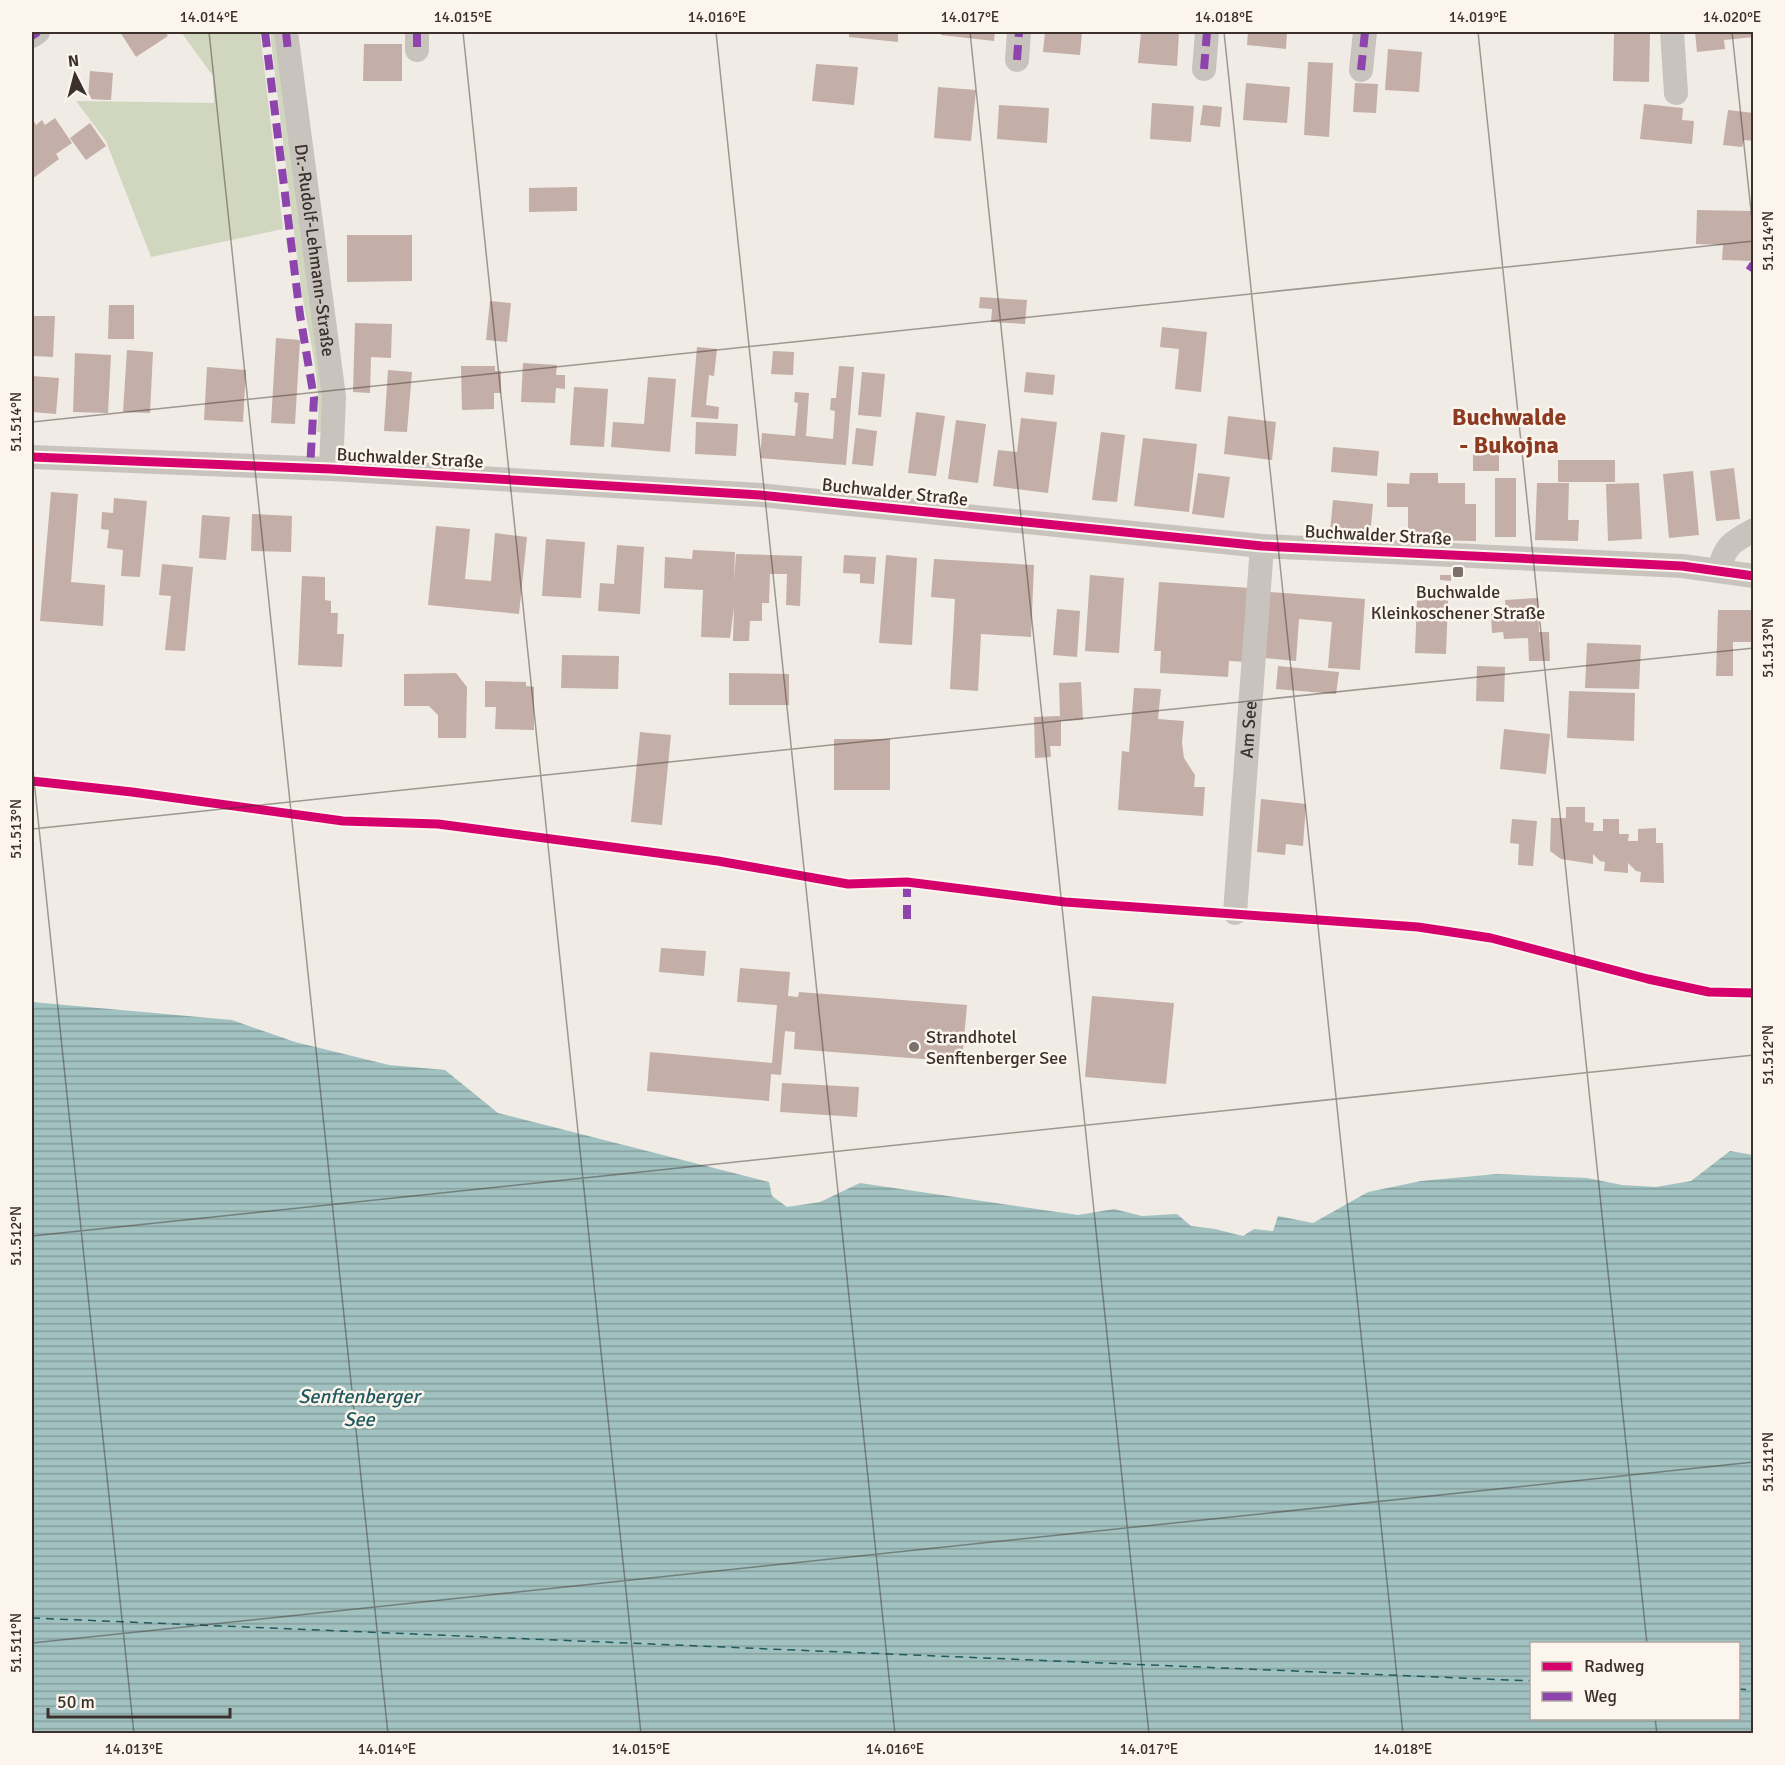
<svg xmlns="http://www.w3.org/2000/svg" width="1785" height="1765" font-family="Signika,sans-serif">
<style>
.green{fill:#d1d6bf}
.water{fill:url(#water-rules);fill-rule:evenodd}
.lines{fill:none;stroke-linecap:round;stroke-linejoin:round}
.ferry{stroke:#1f5a5e;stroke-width:1.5;stroke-dasharray:8 6;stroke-linecap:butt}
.building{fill:#c3afa7}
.minor{stroke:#c9c3be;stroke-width:24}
.quiet{stroke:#8e44ad;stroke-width:8;stroke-dasharray:15 8;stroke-linecap:butt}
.cycleway-casing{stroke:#fbf5ee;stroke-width:13}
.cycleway{stroke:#d6006c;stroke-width:9}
.ticks{fill:none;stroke:#3b302b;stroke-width:1.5;stroke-opacity:0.45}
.poi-dot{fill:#7a716c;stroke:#fbf5ee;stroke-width:2}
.labels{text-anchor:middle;stroke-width:5;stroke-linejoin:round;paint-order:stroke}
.street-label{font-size:18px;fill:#3b302b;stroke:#fbf5ee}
.poi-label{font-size:18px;fill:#3b302b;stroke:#fbf5ee}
.water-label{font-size:20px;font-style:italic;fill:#1f5a5e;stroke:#fbf5ee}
.district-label{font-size:24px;font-weight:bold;fill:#8c3b22;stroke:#fbf5ee}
.neatline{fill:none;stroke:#3b302b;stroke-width:2}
.ticks-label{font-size:15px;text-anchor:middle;fill:#3b302b}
</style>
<defs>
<pattern id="water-rules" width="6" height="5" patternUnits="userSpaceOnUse" patternTransform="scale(1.5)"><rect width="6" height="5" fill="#a1c2c1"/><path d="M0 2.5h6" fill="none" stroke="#849e9d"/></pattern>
</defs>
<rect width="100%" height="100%" fill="#f0ebe5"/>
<!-- green -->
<path class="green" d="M181 32H260L283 229 151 257 106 141 76 101 214 103 213 76Z
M270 32H277L322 357 325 432H317C323 383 308 335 301 287 290 202 280 117 270 32Z"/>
<!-- water -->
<path class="water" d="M32 1002 232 1020 295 1042 389 1065 445 1070 498 1113 769 1182 772 1196 787 1207 820 1202 860 1183 1078 1215 1114 1209 1142 1216 1177 1214 1191 1226 1215 1229 1243 1236 1254 1229 1273 1231 1278 1216 1313 1223 1368 1192 1421 1181 1497 1174 1587 1178 1622 1185 1656 1187 1691 1181 1730 1151 1753 1155V1733H32ZM1532 1644H1738V1718H1532Z"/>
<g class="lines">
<!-- ferry -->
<path class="ferry" d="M32 1618 1532 1681
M1738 1689 1754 1690"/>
</g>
<!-- building -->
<path class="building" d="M120 32H165L168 36 136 57Z
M849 32H898V42L849 37Z
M941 32H995L994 41 941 35Z
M1045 32H1082L1080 55 1043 52Z
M1141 32H1179L1177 66 1138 63Z
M1248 32H1287L1286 49 1247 45Z
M1614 32H1650L1649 82 1613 81Z
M1695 32H1754V37L1724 40 1725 49 1697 52Z
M364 44H402V81H363Z
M1388 49 1422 52 1419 92 1385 90Z
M1308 62 1333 63 1329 137 1304 135Z
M816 64 858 67 854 105 812 101Z
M90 71 113 73 111 100 88 99Z
M1246 83 1290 87 1287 123 1243 120Z
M1355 83 1378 84 1376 113 1353 112Z
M938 87 976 90 971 141 934 138Z
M1152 103 1194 106 1191 142 1150 139Z
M1644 104 1683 108 1682 120 1694 121 1692 144 1640 139Z
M999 105 1049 108 1047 143 997 139Z
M1203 105 1222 107 1220 127 1200 125Z
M1728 110 1754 113V141L1744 140 1742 147 1723 145Z
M32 118 36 125 42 120 45 125 55 118 72 143 56 154 59 159 32 179Z
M90 123 106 146 86 160 70 138Z
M577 187V211L529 212V188Z
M1697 210 1751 211V215H1754V261L1722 260 1723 245 1696 244Z
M347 235H412V281L347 282Z
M980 297 1027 300 1025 324 991 322 992 309 979 308Z
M490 301 511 303 507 342 486 340Z
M109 305H134V339H108Z
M32 316H55L53 357 32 356Z
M355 323 392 324 391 358 371 357 370 393 353 392Z
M1162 327 1207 332 1201 392 1175 389 1179 349 1160 347Z
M276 338 300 340 295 424 271 423Z
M697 347 717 349 714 376 709 375 706 405 719 407 718 419 691 417Z
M127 350 153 352 150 413 123 412Z
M773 351 794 352 793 375 771 374Z
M75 353 111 355 108 413 73 412Z
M523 363 557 365 556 375H565V389L556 388 555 403 521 402Z
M461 366H495V371H501V393H494V409L462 410Z
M839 366 854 367 846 465 760 458 762 433 795 436 798 403 794 402 795 392 809 393 806 436 833 439 835 411 830 410 831 398H836Z
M207 367 246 370 243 422 204 420Z
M388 370 412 372 407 432 384 431Z
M862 372 885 374 881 417 858 415Z
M1026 372 1055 375 1053 395 1024 392Z
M32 376 59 378 56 414 32 412Z
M648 377 676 379 670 452 611 447 613 422 644 424Z
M574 387 608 389 604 447 570 445Z
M916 412 945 416 936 476 908 473Z
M1228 416 1276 422 1272 460 1224 454Z
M1021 418 1057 422 1048 493 993 486 998 450 1017 452Z
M956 420 986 424 978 483 948 479Z
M696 422 738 424 736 456 695 454Z
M856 428 877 431 873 466 852 464Z
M1101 432 1125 435 1117 502 1092 500Z
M1143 438 1197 444 1189 512 1134 506Z
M1333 447 1379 451 1377 476 1331 472Z
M1473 452H1499V471H1473Z
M437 457 447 458V464H437Z
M1558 460H1615V482H1558Z
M1734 468 1740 519 1716 521 1710 471Z
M1693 471 1699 535 1669 538 1663 474Z
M1198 473 1230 477 1224 518 1192 514Z
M1410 473H1438V483H1465V504H1476V541L1408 540V507H1387V483L1409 484Z
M1495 478H1516V537H1495Z
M1537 483H1569L1568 520H1579L1578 541 1535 540Z
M1639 483 1642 539 1608 541 1606 484Z
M51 492 78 494 71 582 105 585 103 626 40 621Z
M114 498 147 501 140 577 121 576 123 550 107 548 109 530 101 529 102 512 113 513Z
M1333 500 1373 504 1370 537 1330 533Z
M252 514 292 516 291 552 251 551Z
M202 515 230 517 226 560 199 558Z
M436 526 470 529 465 579 491 581 495 533 527 537 519 614 428 605Z
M546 539 585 542 581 598 542 596Z
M617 545 644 547 640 614 598 611 600 583 614 584Z
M693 550 735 552 734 582 736 554 802 556 800 606 786 605 787 574H770L769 603H762V621H750L749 641H733L734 607 730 638 701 637 703 590 664 588 665 557 692 559Z
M844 555 876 557 874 584 860 583V574L843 573Z
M886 555 917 558 912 645 879 643Z
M934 559 1034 565 1031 637 981 634 978 691 950 689 955 599 931 597Z
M162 564 193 567 185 651 165 650 171 596 159 595Z
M1090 575 1124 578 1119 653 1085 651Z
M1440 575H1451V581L1440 580Z
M302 576 325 577V600L331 601V613H338L337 634H344L342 667 298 665Z
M1159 582 1251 588 1246 662 1229 661 1228 677 1160 673 1161 651H1154Z
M1270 592 1365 599 1360 670 1328 668 1332 622 1299 619 1296 661 1265 658Z
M1538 598 1539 632H1549L1550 661H1529L1528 638 1504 639 1503 632 1492 633 1491 614H1506L1505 600Z
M1417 599 1448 600 1446 654 1415 653Z
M1057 609 1080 611 1077 657 1053 655Z
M1718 610H1752L1751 642H1733V676H1716Z
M1587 643 1641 645 1639 689 1585 688Z
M562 655 619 656 618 689 561 688Z
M1278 666 1339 672 1336 694 1276 689Z
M1477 666 1505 667 1504 702 1476 701Z
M456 673 467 687 466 738H438V715L429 706H404V674Z
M729 673 789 674V705H729Z
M485 681 526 682V686L534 687V730L495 729 496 707H485Z
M1081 682 1083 720 1061 721V746H1050L1051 757 1035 758 1034 717 1060 716 1059 683Z
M1134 688 1161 689 1158 719 1184 721 1182 743 1184 758 1195 775 1194 787H1205L1203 816 1118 810 1122 751 1129 752Z
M1569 691 1635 693 1634 741 1567 738Z
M1504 729 1550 734 1546 774 1500 769Z
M640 732 671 735 662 825 631 822Z
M834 739H890V790H834Z
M1261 799 1306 804 1303 846 1286 844 1285 855 1257 852Z
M1566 807H1585V822L1594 823 1593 831H1603V819H1619V834H1629L1628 841H1638V829L1656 828V843H1663L1664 883 1640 882 1641 872 1636 871 1628 863V873L1604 871 1605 862 1600 861 1593 854V864L1561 859 1550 851 1551 818H1566Z
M1512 819 1537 821 1533 866 1518 865 1519 844 1510 843Z
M661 948 706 951 704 976 659 972Z
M740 968 790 972 788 996 798 997 799 992 967 1005 962 1062 794 1049 795 1032 785 1031 781 1075 771 1074 769 1101 647 1091 650 1052 772 1063 777 1005 737 1002Z
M1092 996 1174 1003 1166 1084 1085 1077Z
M782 1083 859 1087 857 1117 780 1112Z"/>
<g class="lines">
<!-- minor -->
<g class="minor">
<path id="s1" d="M286 32 334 397 331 469"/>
<path d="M417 32V50"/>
<path d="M1672 32 1676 93"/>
<path d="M32 36 38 32"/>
<path d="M1017 60 1019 32"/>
<path d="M1204 69 1207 32"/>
<path d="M1361 70 1365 32"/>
<path d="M32 457 331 469 760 495 1262 546 1682 566 1754 576"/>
<path d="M1719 570C1725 545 1732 542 1754 530"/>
<path id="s2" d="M1235 913 1262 546"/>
</g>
<!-- quiet -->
<path class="quiet" d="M265 32 300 315 314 398 310 469
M286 32 288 51
M417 32V50
M32 36 38 32
M1017 60 1019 32
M1204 69 1207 32
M1361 70 1365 32
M1748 265 1754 269
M907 882V919"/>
<!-- cycleway casing -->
<g class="cycleway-casing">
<path id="cycleway" d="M32 457 331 469 760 495 1262 546 1682 566 1754 576
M32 781 132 792 343 821 438 824 718 861 848 884 907 882 1065 902 1418 927 1491 938 1648 979 1709 992 1754 993"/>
</g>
<!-- cycleway -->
<use href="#cycleway" class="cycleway"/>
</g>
<!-- ticks -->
<path class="ticks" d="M209 32 388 1734M463 32 641 1734M716 32 895 1734M970 32 1149 1734M1224 32 1403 1734M1478 32 1647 1644M1732 32 1754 239M32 422 1754 241M32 761 134 1734M32 829 1754 648M32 1236 1754 1055M32 1643 1754 1462M1655 1718 1657 1734"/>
<!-- markers -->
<g class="poi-dot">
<rect x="1452" y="566" width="12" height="12" rx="3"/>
<circle cx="914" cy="1047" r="6"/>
</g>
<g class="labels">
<!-- street labels -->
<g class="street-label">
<text dy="6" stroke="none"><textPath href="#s1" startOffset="220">Dr.-Rudolf-Lehmann-Straße</textPath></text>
<text transform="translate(410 458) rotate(3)" y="6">Buchwalder Straße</text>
<text transform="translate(895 492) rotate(6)" y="6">Buchwalder Straße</text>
<text transform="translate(1378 535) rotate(3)" y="6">Buchwalder Straße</text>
<text dy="6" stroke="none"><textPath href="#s2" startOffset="184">Am See</textPath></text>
</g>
<!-- poi labels -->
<g class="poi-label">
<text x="1458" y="598">Buchwalde<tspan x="1458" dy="21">Kleinkoschener Straße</tspan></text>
<text x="926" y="1043" text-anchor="start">Strandhotel<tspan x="926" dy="21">Senftenberger See</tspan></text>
</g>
<!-- water labels -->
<g class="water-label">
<text x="359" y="1403">Senftenberger<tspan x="359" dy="23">See</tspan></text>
</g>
<!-- district labels -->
<g class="district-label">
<text x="1509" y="425">Buchwalde<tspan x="1509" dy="28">- Bukojna</tspan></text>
</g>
</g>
<!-- border -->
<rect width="1785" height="1765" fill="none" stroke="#fbf5ee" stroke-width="66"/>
<!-- legend -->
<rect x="1530" y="1642" width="210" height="78" fill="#fbf5ee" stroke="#aea6a0" stroke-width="1.5"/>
<rect x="1542" y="1662" width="30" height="9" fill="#d6006c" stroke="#aea6a0" stroke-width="1.5"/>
<text x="1584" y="1672" font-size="18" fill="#3b302b">Radweg</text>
<rect x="1542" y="1692" width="30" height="9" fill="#8e44ad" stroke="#aea6a0" stroke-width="1.5"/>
<text x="1584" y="1702" font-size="18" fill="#3b302b">Weg</text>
<!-- north arrow -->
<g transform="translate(75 75) rotate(354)" stroke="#fbf5ee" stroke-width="4.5" paint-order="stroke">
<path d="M0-4.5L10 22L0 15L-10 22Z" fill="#3b302b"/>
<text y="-9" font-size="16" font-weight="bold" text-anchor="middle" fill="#3b302b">N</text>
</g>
<!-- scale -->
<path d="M48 1708v9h182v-9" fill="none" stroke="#3b302b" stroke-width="3"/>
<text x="57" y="1708" font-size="18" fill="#3b302b" stroke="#fbf5ee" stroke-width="4.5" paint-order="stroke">50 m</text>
<rect x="33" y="33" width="1719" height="1699" class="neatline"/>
<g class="ticks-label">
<text x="209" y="22">14.014°E</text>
<text x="463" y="22">14.015°E</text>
<text x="717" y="22">14.016°E</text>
<text x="970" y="22">14.017°E</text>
<text x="1224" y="22">14.018°E</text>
<text x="1478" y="22">14.019°E</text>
<text x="1732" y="22">14.020°E</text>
<text transform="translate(1768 241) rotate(-90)" y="5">51.514°N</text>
<text transform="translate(16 422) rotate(-90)" y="5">51.514°N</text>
<text transform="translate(1768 648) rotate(-90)" y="5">51.513°N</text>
<text transform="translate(16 829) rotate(-90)" y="5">51.513°N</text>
<text transform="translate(1768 1055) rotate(-90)" y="5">51.512°N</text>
<text transform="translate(16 1236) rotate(-90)" y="5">51.512°N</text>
<text transform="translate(1768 1462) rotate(-90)" y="5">51.511°N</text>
<text transform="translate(16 1643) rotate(-90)" y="5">51.511°N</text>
<text x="134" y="1754">14.013°E</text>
<text x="387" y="1754">14.014°E</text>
<text x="641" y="1754">14.015°E</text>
<text x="895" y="1754">14.016°E</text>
<text x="1149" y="1754">14.017°E</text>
<text x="1403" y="1754">14.018°E</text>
</g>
</svg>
